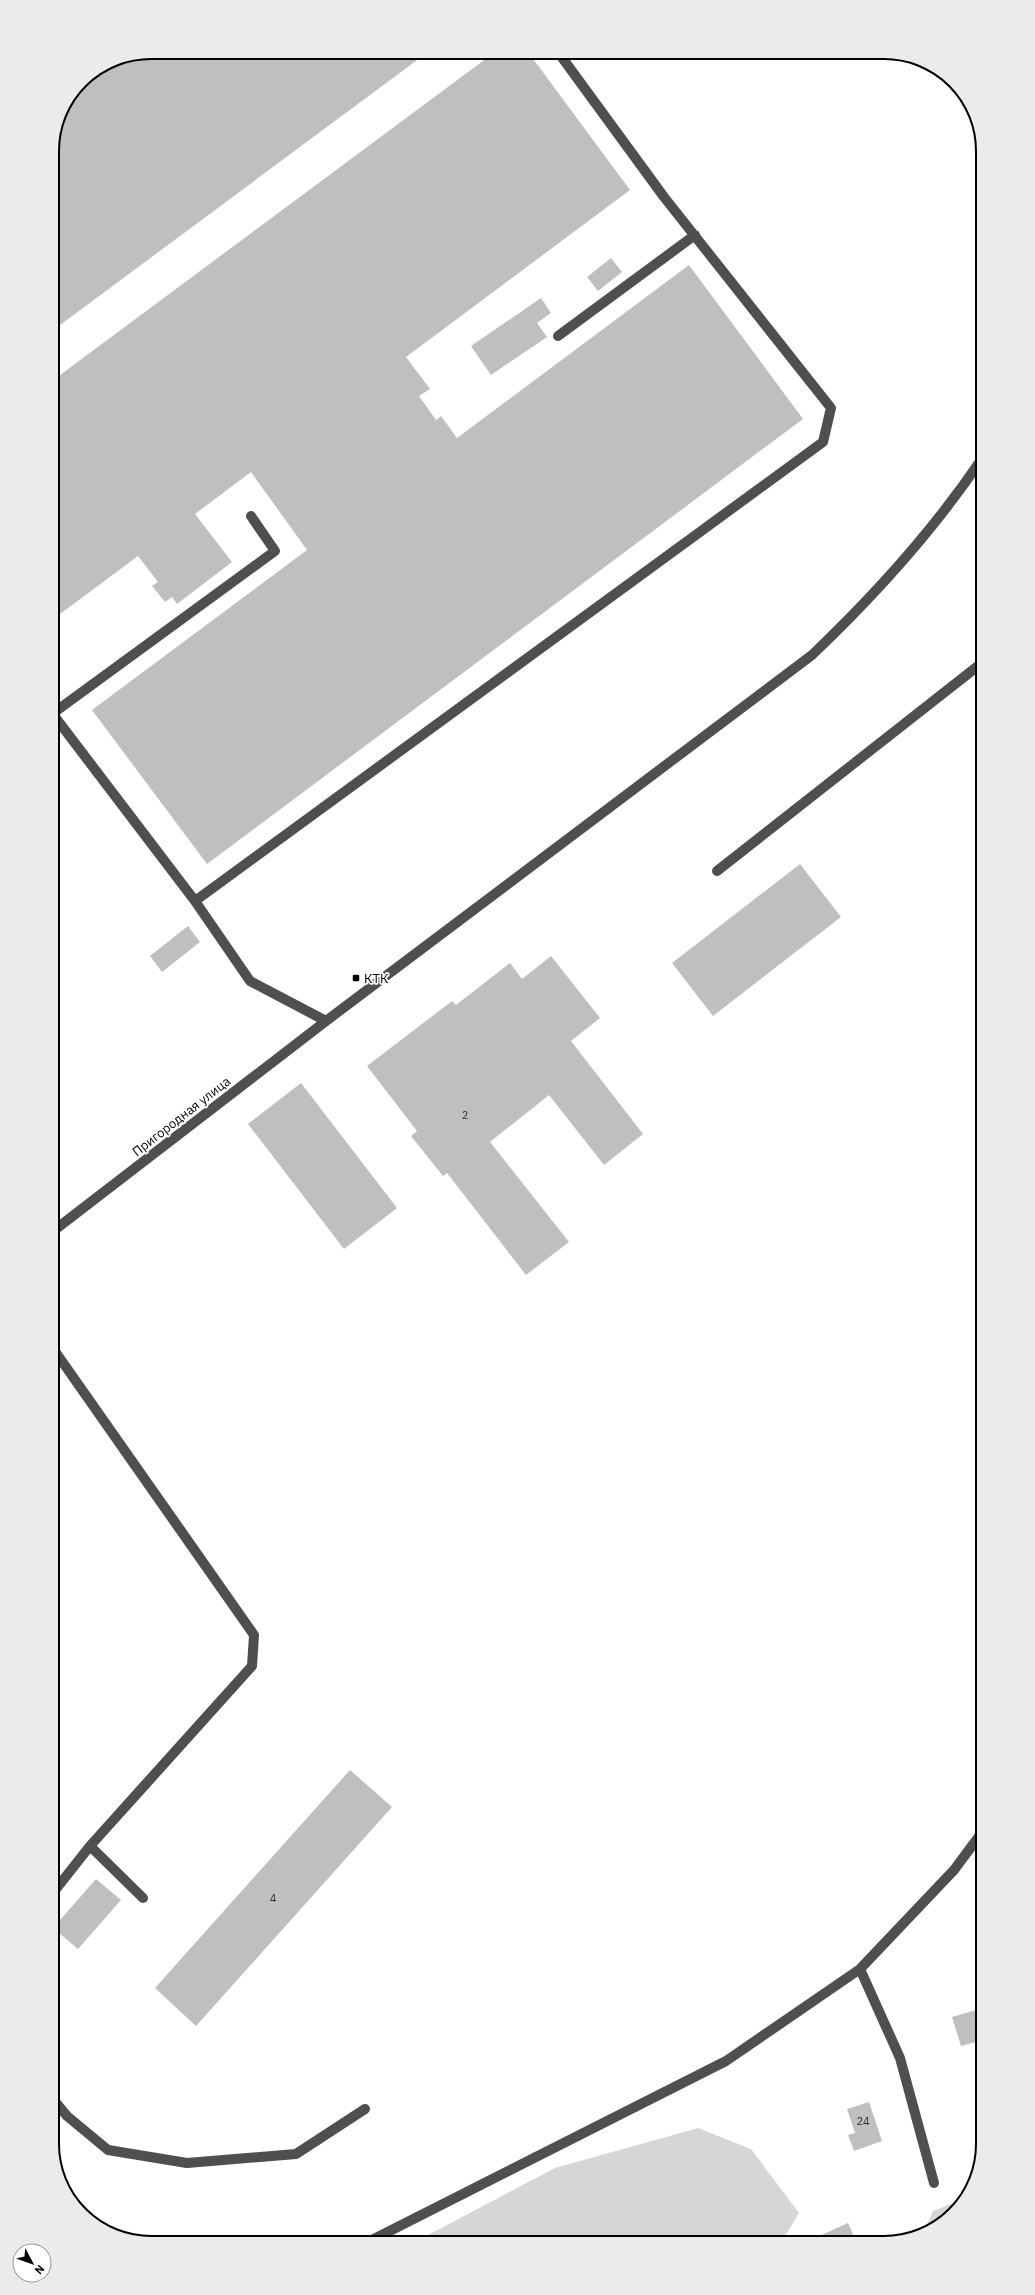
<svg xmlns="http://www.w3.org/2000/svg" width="1035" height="2295" font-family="'IBM Plex Sans',sans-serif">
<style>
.green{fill:#d6d6d6}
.building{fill:#bfbfbf}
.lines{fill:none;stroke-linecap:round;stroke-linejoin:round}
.minor{stroke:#4f4f4f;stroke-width:10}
.poi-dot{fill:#000;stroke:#fff;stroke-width:1.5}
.labels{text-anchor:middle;stroke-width:3.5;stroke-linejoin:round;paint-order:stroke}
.number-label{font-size:11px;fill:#303030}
.poi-label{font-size:13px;fill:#000;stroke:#fff;text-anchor:start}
.street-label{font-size:13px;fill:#000;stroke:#fff}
.rim{fill:none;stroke:#000;stroke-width:2}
</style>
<rect width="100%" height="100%" fill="#fff"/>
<!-- green -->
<path class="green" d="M698 2128 751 2149 799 2213 781 2243H413L555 2168Z
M966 2198 963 2204 924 2232 933 2211Z"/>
<!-- building -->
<path class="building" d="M151 52H428L52 331V144L60 113 81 81 113 59Z
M495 52H528L630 190 406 357 430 389 419 396 436 420 441 416 457 438 689 265 803 419 207 864 92 710 307 550 251 472 195 514 232 562 177 604 172 597 165 602 152 586 158 582 138 556 52 620V381Z
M611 258 622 272 598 291 587 277Z
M541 298 551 313 537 323 547 337 491 375 471 346Z
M800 864 841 917 713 1016 672 963Z
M188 926 200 942 162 972 150 956Z
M551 956 600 1018 571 1041 643 1134 604 1165 549 1095 490 1142 569 1242 526 1275 447 1173 443 1176 411 1136 417 1131 367 1066 452 1001 456 1005 510 963 522 979Z
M301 1083 397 1208 344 1249 248 1124Z
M350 1770 392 1807 196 2026 155 1988Z
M96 1879 121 1900 78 1949 53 1928Z
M983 2008V2040L961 2046 952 2017Z
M869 2102 882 2141 854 2151 848 2135 855 2133 847 2109Z
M848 2223 857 2243H804Z"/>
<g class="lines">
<!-- minor -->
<path class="minor" d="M558 336 695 235
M52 713 195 901 250 981 326 1021
M52 714 275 551 251 516
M717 871 983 662
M195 901 823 442 831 408 664 197 558 52
M52 1232 326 1021 812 655C876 594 934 530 983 457
M52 1347 254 1635 252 1666 90 1846 143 1898
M52 1894 90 1846
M860 1969 900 2058 934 2183
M52 2098 67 2116 108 2150 187 2163 296 2154 365 2109
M366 2243 726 2061 860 1969 954 1870 983 1831"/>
</g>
<!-- markers -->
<rect class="poi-dot" x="352" y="974" width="8" height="8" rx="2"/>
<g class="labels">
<!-- number labels -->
<g class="number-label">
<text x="465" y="1119">2</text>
<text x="273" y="1902">4</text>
<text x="863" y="2125">24</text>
</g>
<!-- poi labels -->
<g class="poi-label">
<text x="364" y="983">КТК</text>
</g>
<!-- street labels -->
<g class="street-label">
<text transform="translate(181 1116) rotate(-38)" y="5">Пригородная улица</text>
</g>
</g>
<!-- crop -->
<path d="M0 0H1035V2295H0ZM151 59H884A92 92 0 0 1 976 151V2144A92 92 0 0 1 884 2236H151A92 92 0 0 1 59 2144V151A92 92 0 0 1 151 59Z" fill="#ebebeb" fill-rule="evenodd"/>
<path class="rim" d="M151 59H884A92 92 0 0 1 976 151V2144A92 92 0 0 1 884 2236H151A92 92 0 0 1 59 2144V151A92 92 0 0 1 151 59Z"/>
<!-- north arrow -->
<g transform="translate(32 2263) rotate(131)"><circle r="19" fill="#ffffff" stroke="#999999"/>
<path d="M0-3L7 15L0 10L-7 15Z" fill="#000000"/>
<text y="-6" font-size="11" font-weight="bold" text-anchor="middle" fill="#000000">N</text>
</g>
</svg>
